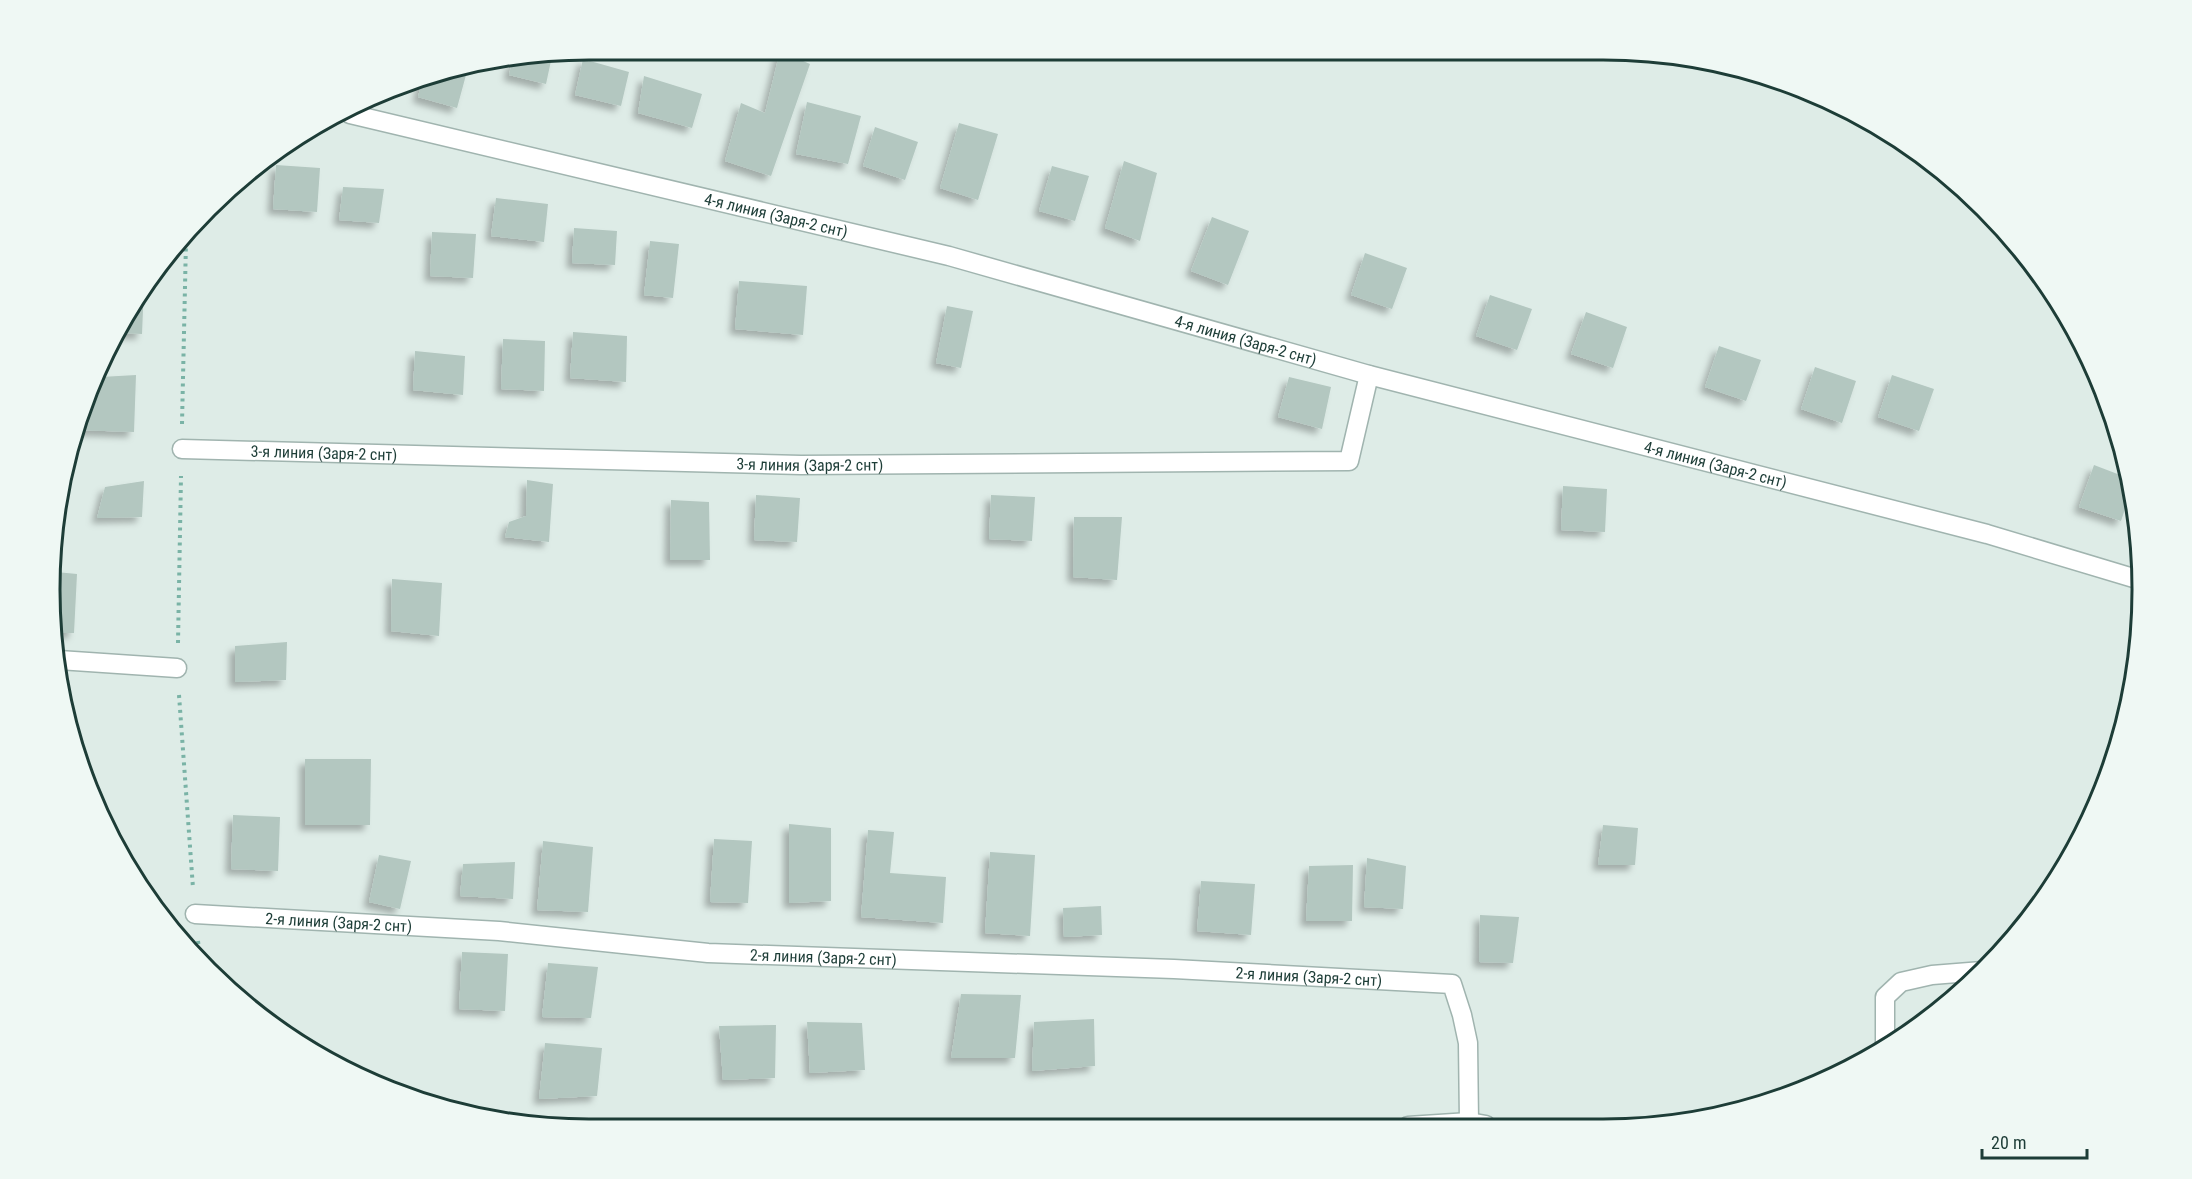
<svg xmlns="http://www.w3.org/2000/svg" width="2192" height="1179" font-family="'Roboto Condensed',sans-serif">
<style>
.building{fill:#b3c7c0;filter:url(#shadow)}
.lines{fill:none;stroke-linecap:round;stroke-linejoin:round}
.minor-casing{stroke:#a0b4af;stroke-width:21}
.path{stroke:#7ab3a6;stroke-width:4;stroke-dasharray:3 4.5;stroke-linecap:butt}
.minor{stroke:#fff;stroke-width:18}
.labels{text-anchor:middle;stroke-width:6;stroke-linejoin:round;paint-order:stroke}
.street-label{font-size:16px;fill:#1d3d37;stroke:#eff8f4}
.rim{fill:none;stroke:#1d3d37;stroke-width:3}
</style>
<defs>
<filter id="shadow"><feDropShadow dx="-5.5" dy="5.5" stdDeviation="3" flood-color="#0004"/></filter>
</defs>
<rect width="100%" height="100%" fill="#deece7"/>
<!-- building -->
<path class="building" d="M780 51 810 64 771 176 725 161 741 103 765 113Z
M552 56 546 84 509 75 512 62Z
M583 59 629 72 621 106 575 95Z
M453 72 466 75 457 108 418 97 423 77Z
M644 76 702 94 692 128 638 113Z
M807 102 861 116 848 164 796 154Z
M959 123 998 134 978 200 940 188Z
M875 127 918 142 905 180 863 166Z
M1124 161 1157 173 1140 241 1105 228Z
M276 165 320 168 317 212 273 209Z
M1052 166 1089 176 1075 221 1039 211Z
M343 187 384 189 379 223 339 220Z
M496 198 548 204 544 242 491 236Z
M1212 217 1249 231 1228 285 1191 271Z
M574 228 617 231 615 265 572 263Z
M432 232 476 234 473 278 430 276Z
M650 241 679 244 673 298 644 295Z
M1365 253 1407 268 1392 309 1351 295Z
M739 281 807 286 803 335 735 329Z
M144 286 142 334 121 333 140 290Z
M1490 295 1532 309 1517 350 1476 336Z
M947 306 973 311 961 368 936 363Z
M1586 312 1627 327 1613 368 1571 354Z
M573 332 627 336 626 382 570 378Z
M503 339 545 341 544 391 501 389Z
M1719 346 1761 360 1746 401 1705 387Z
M415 351 465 356 463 395 413 390Z
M1815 367 1856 381 1842 423 1801 409Z
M136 375 134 432 77 430 101 377Z
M1892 375 1934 389 1919 431 1878 417Z
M1289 377 1331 387 1322 429 1278 417Z
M2094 465 2128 478 2131 491 2121 521 2079 507Z
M527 480 553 484 549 542 505 537 509 522 526 516Z
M144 481 142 517 97 518 105 487Z
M1563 486 1607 489 1605 532 1561 530Z
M756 495 800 498 797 542 754 540Z
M991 495 1035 497 1032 541 989 539Z
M671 500 709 502 710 560H670Z
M1074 517H1122L1117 580 1073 577Z
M56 572 77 574 74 633H52L51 625Z
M392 579 442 583 439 636 391 631Z
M287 642 286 680 235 682V646Z
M305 759H371L370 825H305Z
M233 815 280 817 278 871 231 869Z
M789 824 831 828V901L789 903Z
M1603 825 1638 828 1635 865H1598Z
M868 830 894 832 890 873 946 877 943 923 861 917Z
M714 839 752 841 748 903 710 902Z
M543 841 593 847 588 912 537 910Z
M990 852 1035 855 1030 936 985 933Z
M379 855 411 861 400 909 369 902Z
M1367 858 1406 866 1403 909 1364 907Z
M515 862 513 899 460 896 463 864Z
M1353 865 1352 921H1306L1309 866Z
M1201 881 1255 884 1251 935 1197 931Z
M1101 906 1102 935 1064 937 1063 908Z
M1480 915 1519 917 1513 963 1479 962Z
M462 952 508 954 505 1011 459 1009Z
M548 963 598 967 591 1018 542 1017Z
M961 994 1021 995 1015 1058H951Z
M1094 1019 1095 1066 1032 1071 1034 1022Z
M807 1022 862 1023 865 1070 810 1073Z
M776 1025 775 1078 723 1080 719 1026Z
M545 1043 602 1048 597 1096 539 1099Z"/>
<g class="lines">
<!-- minor casing -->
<g class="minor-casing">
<g id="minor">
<path id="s1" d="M350 114 949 256 1369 375 1987 534 2140 580"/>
<path id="s2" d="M182 449 801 465 1349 461 1369 375"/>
<path d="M59 660 177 668"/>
<path id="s3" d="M195 914 499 931 708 953 1174 969 1452 984 1462 1015 1468 1043 1469 1122"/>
<path d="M1885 1045V997L1901 982 1932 975 1982 971"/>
<path d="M1408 1126 1469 1122 1486 1125"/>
</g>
</g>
<!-- path -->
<path class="path" d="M182 424 186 241
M178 643 181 476
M179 695 193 888
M198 941 201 964"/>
<!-- minor -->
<use href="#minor" class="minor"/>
</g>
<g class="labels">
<!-- street labels -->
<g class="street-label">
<text dy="6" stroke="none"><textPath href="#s1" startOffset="438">4-я линия (Заря-2 снт)</textPath></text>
<text dy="6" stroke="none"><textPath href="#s1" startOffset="924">4-я линия (Заря-2 снт)</textPath></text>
<text dy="6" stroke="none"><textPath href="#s2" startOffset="142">3-я линия (Заря-2 снт)</textPath></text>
<text dy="6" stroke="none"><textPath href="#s2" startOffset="628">3-я линия (Заря-2 снт)</textPath></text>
<text dy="6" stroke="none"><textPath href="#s1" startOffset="1410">4-я линия (Заря-2 снт)</textPath></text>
<text dy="6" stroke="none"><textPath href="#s3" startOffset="144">2-я линия (Заря-2 снт)</textPath></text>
<text dy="6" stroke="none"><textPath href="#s3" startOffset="630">2-я линия (Заря-2 снт)</textPath></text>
<text dy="6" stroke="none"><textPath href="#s3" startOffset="1116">2-я линия (Заря-2 снт)</textPath></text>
</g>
</g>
<!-- crop -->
<path d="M0 0H2192V1179H0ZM589 60H1603A529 529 0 0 1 2132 589V590A529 529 0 0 1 1603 1119H589A529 529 0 0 1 60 590V589A529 529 0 0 1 589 60Z" fill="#eff8f4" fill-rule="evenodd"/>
<path class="rim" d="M589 60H1603A529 529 0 0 1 2132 589V590A529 529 0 0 1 1603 1119H589A529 529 0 0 1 60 590V589A529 529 0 0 1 589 60Z"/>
<!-- scale -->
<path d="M1982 1149v9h105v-9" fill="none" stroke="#1d3d37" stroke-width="3"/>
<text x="1991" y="1149" font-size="18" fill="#1d3d37" stroke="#eff8f4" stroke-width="4.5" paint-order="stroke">20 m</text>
</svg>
